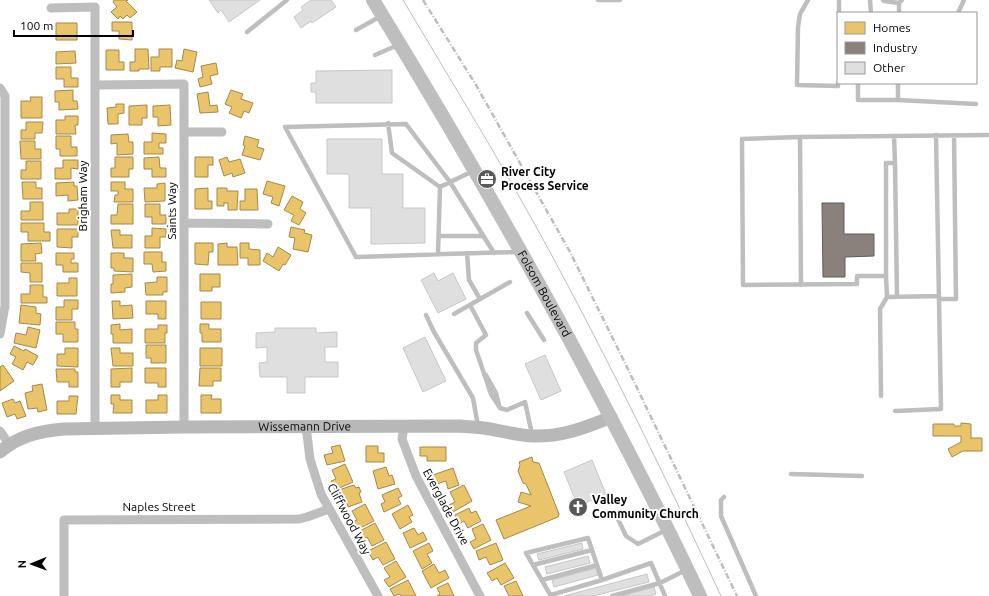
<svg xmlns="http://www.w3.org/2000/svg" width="989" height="596" font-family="Ubuntu,sans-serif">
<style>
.homes{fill:#e9c46a;stroke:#a3894a}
.industry{fill:#8a817c;stroke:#615a57}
.building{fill:#dfdfdf;stroke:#c7c7c7}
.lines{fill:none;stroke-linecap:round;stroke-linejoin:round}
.lane{stroke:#bebebe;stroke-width:4.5}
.street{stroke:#bebebe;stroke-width:9}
.secondary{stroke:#b8b8b8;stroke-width:13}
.primary{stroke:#bebebe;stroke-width:14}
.tram{stroke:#bebebe;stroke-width:1}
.rail{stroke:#bebebe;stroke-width:2.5;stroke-dasharray:6 2 1 2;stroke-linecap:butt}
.labels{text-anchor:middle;stroke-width:4;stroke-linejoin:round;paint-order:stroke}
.poi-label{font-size:12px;font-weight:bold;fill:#000;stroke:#fff;text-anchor:start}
.street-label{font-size:12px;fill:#000;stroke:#fff}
</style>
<rect width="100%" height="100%" fill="#fff"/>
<!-- homes -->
<path class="homes" d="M114 0H128L126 1 137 12 130 18 127 15 123 19 120 16 118 19 111 12 117 7 113 2Z
M112 22H132V40L119 39V31H112Z
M56 23H77V40H56Z
M135 49H148L149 69H139V71H130V62H135Z
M159 49H172V67H160V71H151V57H159Z
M184 49 197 52 193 72 175 68 177 60 182 61Z
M106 50H119V62H124V70H106Z
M75 51 76 63 56 64V52Z
M216 63 218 74 210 76 212 84 200 87 198 79 203 77 201 66Z
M56 67H71V78H78V87H64V79H56Z
M73 90V101H77L78 109 59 110V102H55V91Z
M231 90 243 94 241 99 253 103 249 113 244 111 241 118 229 113 232 107 225 104Z
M208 92 210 106 217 105 218 112 200 113 197 94Z
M30 97H42V118H21V101H31Z
M116 104H124V113L118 114V124H108L107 108 116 107Z
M147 105V118H142V125H129V106Z
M170 105 171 125 158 126V117H153V106Z
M65 116H78V125H75L76 134H56V120H65Z
M26 122H43L42 133H35V139H21V130H26Z
M152 133 166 134V143H159V148H163V154H144V142H152Z
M128 134 129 142H133V154L117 155V143L111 144V135Z
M56 136H71V147H77V156H60V149H56Z
M245 136 259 140 257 147 264 149 260 160 242 155 245 146 243 145Z
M20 141H35V149H41V159H21Z
M115 157H133V169H129V177H111V168H115Z
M159 157 160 168H166V177H152V169H144V158Z
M195 157H213V165H208V177H195Z
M227 157 229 162 240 159 245 173 233 177 232 173 224 176 219 160Z
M63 160H78V169L71 168V179H55V168H63Z
M26 161H41V179H21V170H26Z
M267 181 285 186 279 206 271 203 273 197 263 194Z
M22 182H36V188H42V199H23Z
M74 182V186H77L78 200 68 201V195L56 196V183Z
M111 182H125V189H133V202H114L115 195H118V191H111Z
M165 183V201L145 202 144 188H157V184Z
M208 188V201H212V209H195V189Z
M217 188H227V191H238L237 210H228V203H224V206H217Z
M245 189H257L258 210H240V201H245Z
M292 196 303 202 300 209 306 213 299 225 291 221 294 215 284 210Z
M30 202H43V220H21V211H30Z
M118 204H133V224H111V215H117Z
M145 204H160V215H166V224H152V217H145Z
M69 209H78V225H57V213H69Z
M21 223H44V232H50V241H28V232H21Z
M291 227 305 230 304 233 312 235 308 252 293 249 295 238 289 237Z
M152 228 166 229V237H160V248H145V236H152Z
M57 229H78V237H72V248L57 247Z
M111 230H120V235H132V248H113Z
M41 243 42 253 35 254 36 261H21V244Z
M195 243H213V252H209L208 265 195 264Z
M227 243V247H237L238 265H218V244Z
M240 243H249V249L260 250V265H248V258H240Z
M278 247 291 255 285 265 283 264 279 271 263 261 267 253 273 257Z
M144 252H162V262H166V271L153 272 152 264H144Z
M56 253H74V259H71V263H78V272H63V265H56Z
M111 253H124V258H133V272L114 271V268H111Z
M21 263H42V282H30V273L21 272Z
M132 274V287L125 288V292L111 293V284H113V275Z
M200 274H220V287H212V291H200Z
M157 277H167V292H163V295H146L145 283 157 282Z
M69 278H77V296H57V283H69Z
M30 285H43V297H47V303H21V294H30Z
M64 300H78V309H72V320H56V307H64Z
M112 301H120V306L132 305 133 318 113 319Z
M146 301H166V319H158V314H146Z
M201 302H221V319H201Z
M21 305 36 307V313L41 314 40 325 19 323Z
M56 322H75V329H78V342H63V334H56Z
M120 324V330L132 329V343H113V334H111V325Z
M200 324H209V329H221V342H202V333H200Z
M158 325H167V333H165V343H145V329H158Z
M28 327 40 330 36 348 14 343 16 333 26 335Z
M146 345H166V363H151V358H146Z
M14 346 24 351 25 349 38 356 33 365 27 362 23 370 12 364 16 357 10 354Z
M65 348H78V367L57 366V354H65Z
M111 348H120V353H133V366H113Z
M200 348H222V366H200Z
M3 365 14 381 0 391V367Z
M132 368V382H120V387H111V369Z
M145 368H166V387H158V383H145Z
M200 368H221V381H213V386H199Z
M56 369H75V372H78V387H69V382H57Z
M42 384 47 410 38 412 37 408 28 409 25 393 33 391 32 386Z
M111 395H120V400H132V413H113L114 404H111Z
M158 395H167V413H146V400H158Z
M201 395H212L211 399H221V413H201Z
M69 396H78L76 414H57V401H69Z
M13 399 15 403 20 401 26 416 17 419 15 414 7 417 2 403Z
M961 423 971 424V438H982V451H963L952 457 948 449 961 442V436H933V424H954V426H961Z
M340 445 345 461 327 465 324 455 333 453 331 447Z
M366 446H378V453H384V462H366Z
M420 447H446V461H427V456H420Z
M532 457 533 462 539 463 559 514 558 517 504 539 496 520 531 506 518 502 521 492 531 495 526 484 523 483 518 471 520 465 519 462Z
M345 464 353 482 335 490 331 481 336 479 332 470Z
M386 467 389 476 392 475 395 484 378 489 373 471Z
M453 468 459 485 448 489 446 481 437 484 433 475Z
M354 485 356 488 359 487 361 492 359 493 362 502 348 507 345 498 339 500 336 491Z
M464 485 472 501 453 512 449 505 455 502 450 492Z
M398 488 402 496 398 498 401 504 384 512 381 504 385 502 382 495Z
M365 504 374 521 356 530 352 522 357 520 352 511Z
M408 505 413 515 409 517 412 522 400 529 392 514Z
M469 508 471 513 476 511 481 521 468 528 464 521 459 524 455 515Z
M375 523 384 540 372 546 367 537 362 539 358 532Z
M483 524 491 540 474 549 470 542 476 539 472 529Z
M414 528 418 535 423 532 427 540 410 548 403 533Z
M386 542 395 559 383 565 378 557 373 560 368 551Z
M429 543 433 551 427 554 432 563 422 569 413 551Z
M496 543 503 560 490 565 486 557 479 560 476 551Z
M396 561 406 577 389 587 384 580 390 577 384 568Z
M505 563 514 578 501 585 497 578 492 581 487 573Z
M434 564 439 573 445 570 449 578 431 588 422 571Z
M408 580 416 596H401L400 594 394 596 390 589Z
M516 581 523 596H509L504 586Z
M448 583 454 596H437L440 594 437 588Z"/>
<!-- industry -->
<path class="industry" d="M822 203H844V234H874V256L845 257V277H823Z"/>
<!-- building -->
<path class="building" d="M209 0H260L229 22 221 10 218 13Z
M311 0H331L336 7 312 23 311 21 301 28 294 17 303 10 301 7Z
M392 70V103H316V92H311V83H316V71Z
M327 139H382V174H403V208H425V243L371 244V208H349V174H327Z
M434 273 438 281 453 273 466 299 438 313 421 280Z
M275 328H316V333L337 332V347H325V362H338V377H305V393H287V377H260L259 363 267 362V347L256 348V333L275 332Z
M425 337 446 381 423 392 403 348Z
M545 355 561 391 541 400 525 364Z
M592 460 606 494 578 506 564 472Z
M582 543 583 549 539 560 537 554Z
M588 556 590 563 547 574 545 567Z
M596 568 598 575 554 587 552 580Z
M647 574 649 582 593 596H564Z
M654 587 656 594 650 596H621Z"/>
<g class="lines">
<!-- lane -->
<path class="lane" d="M598 0H620
M808 0 800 14 798 27 797 85 838 86V83
M870 0 871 13
M883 0 884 1 899 3 902 0
M839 13V0
M899 13V3
M958 13 964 0
M356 30 381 16
M247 32 287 0
M375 55 398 45
M858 83V100H898
M898 83V100L976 104
M388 123 392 153 440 187 438 254
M800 137 742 139 743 285 857 284V276H886L887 297 939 296
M895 163 897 296
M440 187 473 171
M439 236H483
M467 253 469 280 480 299
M494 253 450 182 406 124 285 127 356 257C410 255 464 253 518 252
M886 276V163H895L894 136
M801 285 800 137 989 135
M939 299H956L954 135
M470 305 486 335 476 343V350L491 394 500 408 507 410 525 402 532 434
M527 313 544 340
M454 314 510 282
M426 315 434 332 473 398 478 426
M486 375 496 393 499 405
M881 396 880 309 887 297
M895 411 941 409 936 135
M791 474 862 476
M724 497 721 500V516L756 596
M635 511 618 519 626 536 638 544 666 530
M533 565 592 550
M542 580 597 565
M551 595 602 580 651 563 665 596
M551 596 526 553 588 538 602 580
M612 596 660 583 686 570"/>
<!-- street -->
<path class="street" d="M51 8 95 7V429
M96 85 184 84V427
M0 88 5 96V306L0 334
M184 132H222
M184 223 268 224
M306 426 310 459 321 494 378 596
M404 426 402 439 416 476 480 596
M0 431 9 444
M64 596V520L299 519 307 517 329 509"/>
<!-- secondary -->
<path class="secondary" id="s1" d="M0 452C18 436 40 431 64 429L184 427 460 426C468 427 476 427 484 428 501 431 517 435 533 436 561 437 585 428 611 417"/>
<!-- primary -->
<path class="primary" id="s2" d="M373 0C441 111 506 223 568 337 614 423 659 508 700 596"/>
<!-- tram -->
<path class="tram" d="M403 0C453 84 504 167 550 252 611 365 667 480 721 596"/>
<!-- rail -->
<path class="rail" d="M423 0 476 85 570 252 625 363 737 596"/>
</g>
<!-- icons -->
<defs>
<g id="office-disc" transform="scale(1)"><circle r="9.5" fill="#595959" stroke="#fff"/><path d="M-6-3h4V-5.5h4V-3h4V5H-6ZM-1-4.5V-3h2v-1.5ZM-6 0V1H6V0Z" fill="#fff"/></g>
<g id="church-disc" transform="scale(1)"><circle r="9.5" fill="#595959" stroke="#fff"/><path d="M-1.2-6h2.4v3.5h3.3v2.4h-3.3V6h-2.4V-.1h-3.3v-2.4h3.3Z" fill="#fff"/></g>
</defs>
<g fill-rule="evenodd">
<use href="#office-disc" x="487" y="179"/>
<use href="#church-disc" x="578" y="507"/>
</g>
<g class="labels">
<!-- poi labels -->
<g class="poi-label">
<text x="501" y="176">River City<tspan x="501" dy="14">Process Service</tspan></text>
<text x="592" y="504">Valley<tspan x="592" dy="14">Community Church</tspan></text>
</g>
<!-- street labels -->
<g class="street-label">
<text transform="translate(83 196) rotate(-90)" y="4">Brigham Way</text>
<text transform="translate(172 211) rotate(-90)" y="4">Saints Way</text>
<text dy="4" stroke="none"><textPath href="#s2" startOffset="340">Folsom Boulevard</textPath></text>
<text dy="4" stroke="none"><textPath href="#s1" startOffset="310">Wissemann Drive</textPath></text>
<text x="159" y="511">Naples Street</text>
<text transform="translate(446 507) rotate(62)" y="4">Everglade Drive</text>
<text transform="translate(349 519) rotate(62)" y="4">Cliffwood Way</text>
</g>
</g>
<!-- legend -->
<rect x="837" y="12" width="140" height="72" fill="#ffffff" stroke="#999999"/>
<rect x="845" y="22" width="20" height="12" fill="#e9c46a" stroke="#999999"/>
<text x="873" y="32" font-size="12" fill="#000000">Homes</text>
<rect x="845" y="42" width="20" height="12" fill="#8a817c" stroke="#999999"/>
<text x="873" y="52" font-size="12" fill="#000000">Industry</text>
<rect x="845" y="62" width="20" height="12" fill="#dfdfdf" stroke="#999999"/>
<text x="873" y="72" font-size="12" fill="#000000">Other</text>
<!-- north arrow -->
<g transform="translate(32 564) rotate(269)" stroke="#ffffff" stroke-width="3" paint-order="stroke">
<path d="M0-3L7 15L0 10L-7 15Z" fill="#000000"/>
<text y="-6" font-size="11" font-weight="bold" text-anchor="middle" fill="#000000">N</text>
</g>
<!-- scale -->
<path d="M14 30v6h119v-6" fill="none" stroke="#000000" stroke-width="2"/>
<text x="20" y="30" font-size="12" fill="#000000" stroke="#ffffff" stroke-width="3" paint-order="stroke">100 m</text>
</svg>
